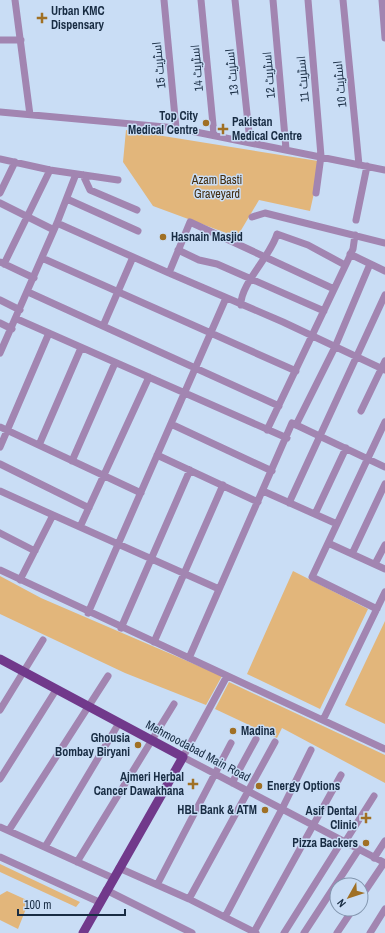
<svg xmlns="http://www.w3.org/2000/svg" width="385" height="933" font-family="'Archivo Narrow',Cairo,sans-serif">
<style>
.green{fill:#e2b67b}
.lines{fill:none;stroke-linecap:round;stroke-linejoin:round}
.minor{stroke:#a285b1;stroke-width:7}
.major{stroke:#71398b;stroke-width:9}
.poi-dot{fill:#a07024;stroke:#c9ddf5;stroke-width:1.5}
.labels{text-anchor:middle;stroke-width:3;stroke-linejoin:round;paint-order:stroke}
.poi-label{font-size:12px;font-weight:bold;fill:#182c43;stroke:#c9ddf5;text-anchor:end}
.street-label{font-size:12px;fill:#182c43;stroke:#c9ddf5}
.park-label{font-size:12px;fill:#422d0f;stroke:#c9ddf5}
</style>
<rect width="100%" height="100%" fill="#c9ddf5"/>
<!-- green -->
<path class="green" d="M126 130 318 161 316 184 310 211 259 200 237 237 153 206 123 162Z
M293 571 368 609 320 709 247 674Z
M0 576 41 598 222 676 206 705 125 673 0 614Z
M385 621V724L345 705Z
M229 682 385 755V783L282 728 277 738 215 709Z
M0 864 80 902 76 907 0 872Z
M7 891 29 901 18 929 0 920V895Z"/>
<g class="lines">
<!-- minor -->
<path class="minor" d="M15 0 30 115
M164 0 176 128
M201 0 214 135
M235 0 250 142
M273 0 286 149
M308 0 321 156 316 193
M343 0 359 165
M382 0 385 38
M0 40H21
M0 112 176 128 385 170
M0 159 50 170 118 180
M83 175 90 190 137 210
M0 193 15 162
M67 199 138 231
M0 203 54 230
M252 217 265 213 385 243
M356 220 367 166
M57 223 169 273 190 222 334 289
M178 250 199 260 217 264 324 311
M350 254 385 271
M42 258 296 371
M0 262 34 278
M4 264 50 170
M169 273 283 322 385 370
M28 292 279 406
M0 300 20 310
M241 305C240 284 271 256 277 234L308 245 345 265
M17 319 287 438
M0 323 12 329
M103 326 133 257
M0 353 57 223 76 174
M361 411 385 361
M171 424 272 471
M296 425 335 347 370 264
M0 427 141 493
M267 430 348 260 353 249 355 235
M39 445 81 348
M0 447 49 333
M157 455 258 502
M72 461 115 363
M0 464 89 508
M0 491 53 515
M263 491 337 524
M289 503 385 295
M315 514 346 448
M80 527 149 377
M0 533 35 551
M328 543 385 569
M352 554 385 484
M375 564 385 545
M0 570 385 749
M20 580 53 515 219 589
M377 609 312 577 385 422
M88 613 226 298
M121 628 190 470
M154 642 223 485
M189 658 292 423 385 467
M227 676 183 757 385 863
M0 710 43 640
M323 720 385 592
M0 779 56 690
M232 783 256 739
M0 827 113 878
M9 830 108 676
M345 842 374 796
M45 847 119 723
M0 857 99 902
M374 858 385 841
M77 862 174 704
M119 868 189 899 256 933
M157 885 231 743
M106 890 192 933
M361 897 384 863
M189 899 275 742
M225 917 282 809 311 750
M254 932 341 775
M284 933 342 841
M304 933 359 849
M337 933 353 909
M370 933 385 909"/>
<!-- major -->
<path class="major" d="M0 659 183 757 83 933"/>
</g>
<!-- markers -->
<g class="poi-dot">
<path d="M40 12h4v4h4v4h-4v4h-4v-4h-4v-4h4z"/>
<circle cx="206" cy="123" r="4"/>
<path d="M221 123h4v4h4v4h-4v4h-4v-4h-4v-4h4z"/>
<circle cx="163" cy="237" r="4"/>
<circle cx="233" cy="731" r="4"/>
<circle cx="138" cy="745" r="4"/>
<path d="M191 778h4v4h4v4h-4v4h-4v-4h-4v-4h4z"/>
<circle cx="259" cy="786" r="4"/>
<circle cx="265" cy="810" r="4"/>
<path d="M364 812h4v4h4v4h-4v4h-4v-4h-4v-4h4z"/>
<circle cx="366" cy="843" r="4"/>
</g>
<g class="labels">
<!-- poi labels -->
<g class="poi-label">
<text x="51" y="15" text-anchor="start">Urban KMC<tspan x="51" dy="14">Dispensary</tspan></text>
<text x="198" y="120">Top City<tspan x="198" dy="14">Medical Centre</tspan></text>
<text x="232" y="126" text-anchor="start">Pakistan<tspan x="232" dy="14">Medical Centre</tspan></text>
<text x="171" y="241" text-anchor="start">Hasnain Masjid</text>
<text x="241" y="735" text-anchor="start">Madina</text>
<text x="130" y="742">Ghousia<tspan x="130" dy="14">Bombay Biryani</tspan></text>
<text x="184" y="781">Ajmeri Herbal<tspan x="184" dy="14">Cancer Dawakhana</tspan></text>
<text x="267" y="790" text-anchor="start">Energy Options</text>
<text x="257" y="814">HBL Bank &amp; ATM</text>
<text x="357" y="815">Asif Dental<tspan x="357" dy="14">Clinic</tspan></text>
<text x="358" y="847">Pizza Backers</text>
</g>
<!-- street labels -->
<g class="street-label">
<text transform="translate(159 65) rotate(-96)" y="4">اسٹریٹ 15</text>
<text transform="translate(197 68) rotate(-95)" y="4">اسٹریٹ 14</text>
<text transform="translate(232 72) rotate(-96)" y="4">اسٹریٹ 13</text>
<text transform="translate(269 75) rotate(-95)" y="4">اسٹریٹ 12</text>
<text transform="translate(303 79) rotate(-95)" y="4">اسٹریٹ 11</text>
<text transform="translate(340 84) rotate(-96)" y="4">اسٹریٹ 10</text>
<text transform="translate(198 751) rotate(28)" y="4">Mehmoodabad Main Road</text>
</g>
<!-- park labels -->
<g class="park-label">
<text x="217" y="184">Azam Basti<tspan x="217" dy="14">Graveyard</tspan></text>
</g>
</g>
<!-- north arrow -->
<g transform="translate(349 897) rotate(231)"><circle r="19" fill="#c9ddf5" stroke="#8296ae"/>
<path d="M0-3L7 15L0 10L-7 15Z" fill="#a07024"/>
<text y="-6" font-size="11" font-weight="bold" text-anchor="middle" fill="#182c43">N</text>
</g>
<!-- scale -->
<path d="M18 909v6h107v-6" fill="none" stroke="#182c43" stroke-width="2"/>
<text x="24" y="909" font-size="12" fill="#182c43" stroke="#c9ddf5" stroke-width="3" paint-order="stroke">100 m</text>
</svg>
